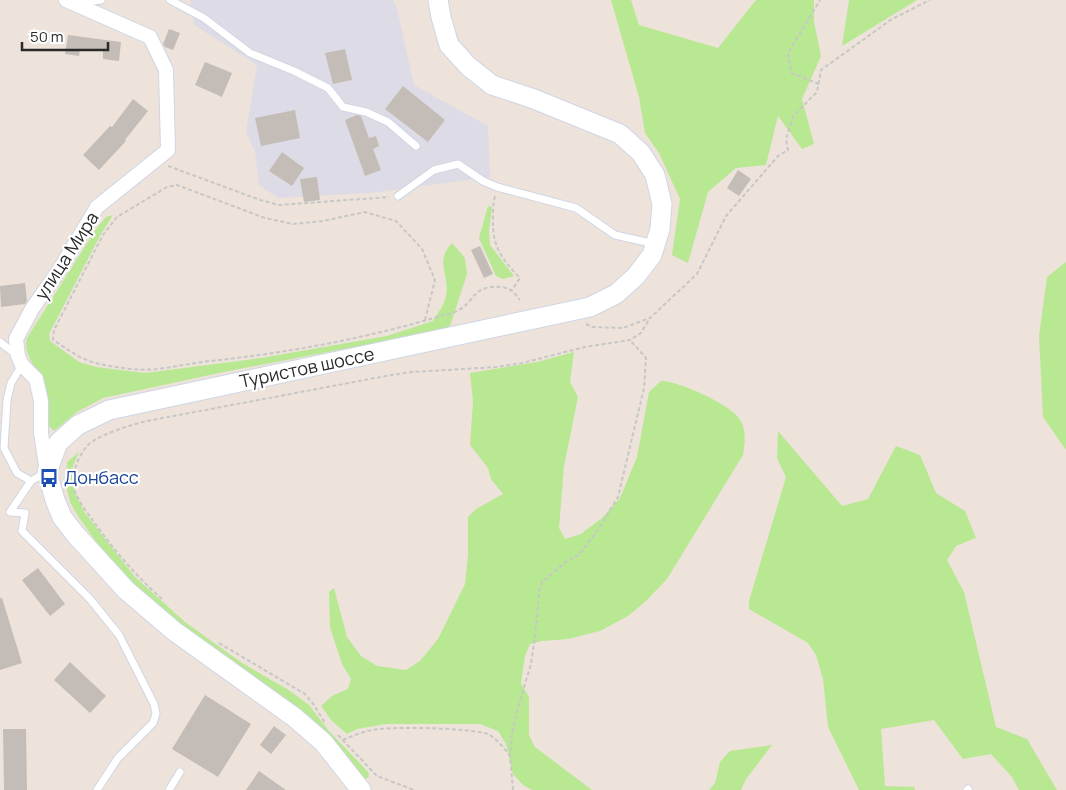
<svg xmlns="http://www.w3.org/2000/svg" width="1066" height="790" font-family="Manrope,sans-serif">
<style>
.industrial{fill:#dddbe5}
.green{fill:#b8e892}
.building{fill:#c4bdb7}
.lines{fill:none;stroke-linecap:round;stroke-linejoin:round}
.lane-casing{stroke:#cfd5e4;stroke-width:9}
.street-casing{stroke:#cfd5e4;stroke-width:16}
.secondary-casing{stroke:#cfd5e4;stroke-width:21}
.path{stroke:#c7c7c7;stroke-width:2;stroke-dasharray:4 2.5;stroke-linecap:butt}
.lane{stroke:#fff;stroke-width:7}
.street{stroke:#fff;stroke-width:14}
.secondary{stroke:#fff;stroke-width:19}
.labels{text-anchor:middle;stroke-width:4.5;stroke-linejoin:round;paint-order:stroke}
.street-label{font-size:18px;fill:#292929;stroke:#fff}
.transit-label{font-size:18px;fill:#164399;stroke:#fff;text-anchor:start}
</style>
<rect width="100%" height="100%" fill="#ede3da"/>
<!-- industrial -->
<path class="industrial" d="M190 0H393L397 8 414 85 488 126 490 177 371 193 278 198 259 185 255 152 246 132 257 65 194 25Z"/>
<!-- green -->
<path class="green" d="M611 0H631L639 25 718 48 756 0H814V22L821 56 802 99 814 144 802 149 778 116 766 165 736 168 708 192 688 263 672 255 680 199 659 153 645 133 639 97Z
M849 0H917L842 46Z
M488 206 492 207 489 231 490 245 514 276 503 279 496 276 479 238Z
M113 215 101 234 49 334 50 341 79 362 96 367 145 373 261 358 387 336 433 321C437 314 445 304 446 296 450 273 434 262 452 243L465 258 467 274 450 326 442 330 219 373 103 398 77 412 54 431 48 425C48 414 50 400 46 389 41 371 22 358 27 338L96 229 106 217Z
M1066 262V450L1043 417 1039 336 1047 277Z
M574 352 570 382 578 397 564 466 559 528 565 539 581 534 602 518 620 498 637 457 649 392 661 381C678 381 727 403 738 417 747 428 745 442 743 455L667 579 646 601 628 616 600 631 568 639 542 641 530 644 525 656 521 683 529 697V735L535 747 592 790H532L523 785 513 774 506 744 498 731 480 724H386L357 729 347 734 332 721 321 706 332 696 348 689 351 679 342 664 330 627 329 592 334 588 347 637 361 656 377 666 406 670 420 661 438 639 465 584 468 555V517L476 509 503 494 491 479 488 468 470 445 473 402 470 373 537 362Z
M778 431 842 506 868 499 896 446 920 455 936 493 965 511 976 538 956 546 947 560 964 592 996 727 1027 739 1057 790H1019L1012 777 991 754 963 759 934 720 881 729 885 786 914 787 915 790H859L828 727 823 679 816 655 808 643 749 609V601L786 477 777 458Z
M79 452 73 466 72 478 76 495 85 513 135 577 185 622 242 663 287 689 309 705 328 730 369 773 368 778 363 779 114 567 78 516 70 502 66 484 67 462Z
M772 745 746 779 741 790H709L715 783 720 762 730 751Z"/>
<!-- building -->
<path class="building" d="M169 29 180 33 173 50 165 47 163 44Z
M68 35 121 42 119 61 103 59V51L80 49 79 56 65 54Z
M345 49 352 80 333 84 325 53Z
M205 62 232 73 222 97 195 85Z
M403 86 445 120 428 142 385 109Z
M133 99 148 111 125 140 126 141 99 170 83 155 110 126 112 127Z
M295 110 300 138 261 146 255 118Z
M357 115 361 116 369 138 376 136 379 146 373 149 381 170 365 176 345 120Z
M282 152 304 168 292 186 269 171Z
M738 170 751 179 739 196 727 188Z
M317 177 320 200 304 202 300 179Z
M480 246 493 274 484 278 471 250Z
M25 283 27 301 25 304 1 307 0 286Z
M38 568 65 604 50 616 22 580Z
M0 598H2L22 663 0 670Z
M70 662 106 696 90 713 54 680Z
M205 695 251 724 218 777 172 749Z
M274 726 286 735 271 754 260 745Z
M3 729H26L27 790H4Z
M259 771 286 790H246Z"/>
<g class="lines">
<!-- lane casing -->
<g class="lane-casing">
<path id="lane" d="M170 0 204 18 250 53 294 71 328 88 343 107 366 112 388 122 416 146
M79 3 101 0
M398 196 434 170 458 164 483 181 497 187 576 208 615 235 655 244
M0 342 18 356
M22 365 11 383 7 400 4 448 17 473 31 481
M47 472 31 481 10 512 25 513 22 531 90 599 119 635 154 704 156 714 153 723 118 758 97 790
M169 790 180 772
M967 790 968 789"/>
</g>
<!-- street casing -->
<g class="street-casing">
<path id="street" d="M47 472 41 433V401L36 379 22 365 18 356 16 339 32 309 60 269 97 207 168 150 166 70 150 37 66 0"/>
</g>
<!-- secondary casing -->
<g class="secondary-casing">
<path id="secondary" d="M361 790 323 742 294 717 174 631 126 590 75 534 62 517 55 500 47 472 58 443 78 425 109 410 590 307 616 294 636 276 652 255 660 229 662 204 655 175 641 153 620 134 534 99 492 85 468 66 449 45 441 17 438 0"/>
</g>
<!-- path -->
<path class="path" d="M819 84 791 73 788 53 820 0
M168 166 260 200 279 205 389 197
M495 196C493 204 493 211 493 219 492 247 502 259 520 278L512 290
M425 320 435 280 422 249 396 221 365 212 323 221 293 224 265 218 177 185 167 187 117 217 103 235 54 330 53 340C69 350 82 361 100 364 119 368 138 371 157 369 175 367 192 363 210 361 286 353 363 339 437 317 444 315 452 314 459 310 473 302 473 289 491 287 506 286 511 288 520 300
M586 324 592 327 623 328 650 318 697 274 726 216 778 156 788 150 786 139 793 116 817 92 821 70 892 19 930 0
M162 599C136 576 114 550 94 522 87 512 78 501 74 489 71 475 78 456 87 446 99 434 131 425 147 421L391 375 412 372 497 367 522 363 585 347 630 340 641 333 650 318
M219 643 305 694 314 705 325 723
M338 735 377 776 414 790
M343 740C352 736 362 732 372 730 391 726 471 728 488 734 496 738 504 748 510 756
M513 790 510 756 512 733 516 714 531 664 535 637 539 594 542 582 567 561 579 555 598 530 618 497 644 388 646 358 630 340"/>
<!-- lane -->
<use href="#lane" class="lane"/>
<!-- street -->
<use href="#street" class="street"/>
<!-- secondary -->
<use href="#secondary" class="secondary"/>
</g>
<!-- icons -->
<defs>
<g id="bus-bare" transform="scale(1.5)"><path d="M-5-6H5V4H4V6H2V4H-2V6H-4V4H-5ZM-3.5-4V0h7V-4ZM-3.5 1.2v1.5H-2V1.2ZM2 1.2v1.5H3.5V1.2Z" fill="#1a4fb4" stroke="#fff" stroke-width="2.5" paint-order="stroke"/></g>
</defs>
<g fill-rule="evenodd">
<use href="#bus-bare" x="49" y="478"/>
</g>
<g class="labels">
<!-- street labels -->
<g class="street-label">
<text transform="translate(67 256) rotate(-57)" y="6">улица Мира</text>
<text transform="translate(307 368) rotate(-12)" y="6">Туристов шоссе</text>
</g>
<!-- transit labels -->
<g class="transit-label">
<text x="64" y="484">Донбасс</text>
</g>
</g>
<!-- scale -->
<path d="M22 42v8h86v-8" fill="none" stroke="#292929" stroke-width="2.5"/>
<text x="30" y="42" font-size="15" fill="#292929" stroke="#ffffff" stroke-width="4" paint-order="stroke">50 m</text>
</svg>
